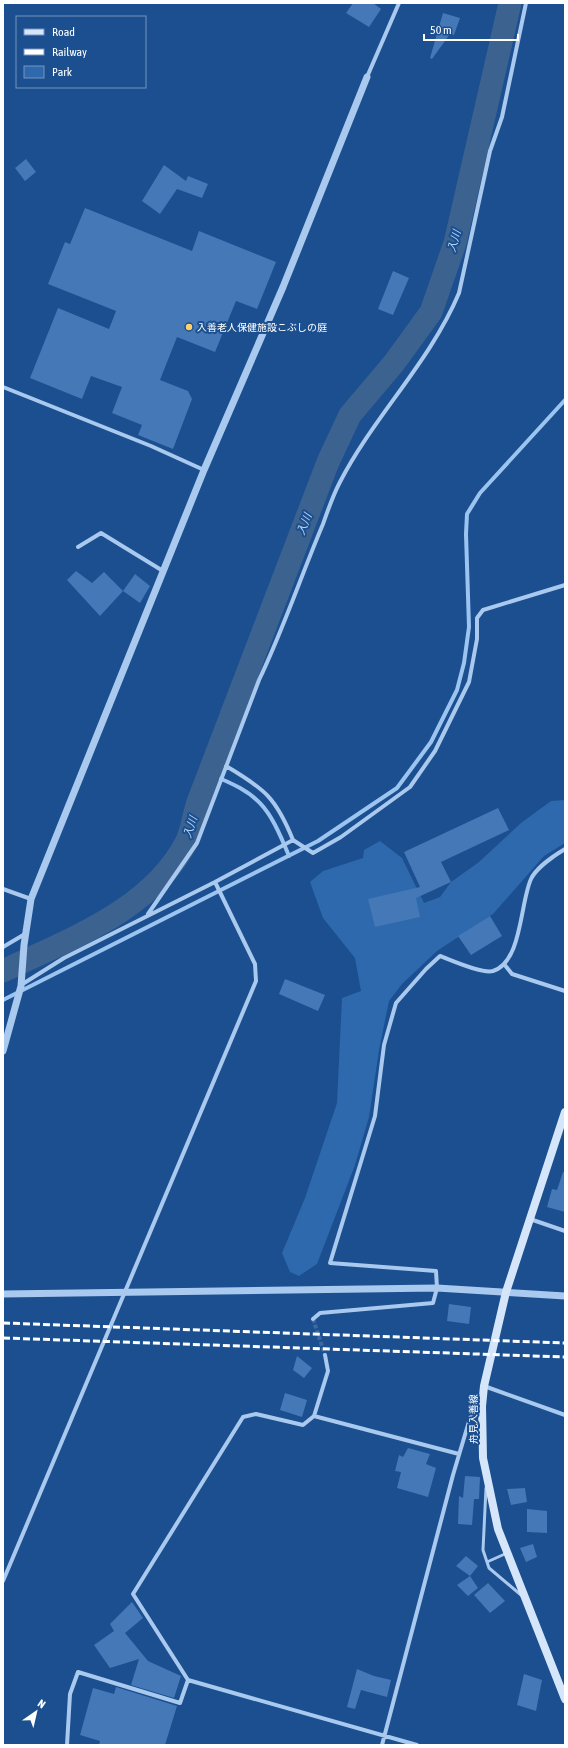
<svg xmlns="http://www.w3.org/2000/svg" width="568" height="1748" font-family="'Asap Condensed','Noto Sans JP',sans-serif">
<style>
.green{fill:#2e69ad}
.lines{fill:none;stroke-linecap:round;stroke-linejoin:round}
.stream{stroke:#9cc4f0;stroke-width:4}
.river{stroke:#3c6290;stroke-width:23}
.building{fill:#4478b7}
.minor-tunnel{stroke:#3d69a0;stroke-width:4;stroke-dasharray:4 2;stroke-linecap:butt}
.service{stroke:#a9c9ee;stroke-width:3}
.minor{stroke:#a9c9ee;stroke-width:4}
.tertiary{stroke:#a9c9ee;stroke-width:7}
.secondary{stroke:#d6e6fa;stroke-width:8}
.rail{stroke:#fff;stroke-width:3;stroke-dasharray:7 3;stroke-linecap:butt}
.poi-dot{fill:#ffd166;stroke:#1b4f8f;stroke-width:1.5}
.labels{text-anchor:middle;stroke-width:4;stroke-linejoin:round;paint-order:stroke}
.poi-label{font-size:10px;fill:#fff;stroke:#1b4f8f;text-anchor:start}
.street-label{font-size:10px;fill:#fff;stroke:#1b4f8f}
.water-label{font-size:11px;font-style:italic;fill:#b5d3f5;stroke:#1b4f8f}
</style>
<rect width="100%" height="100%" fill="#1b4f8f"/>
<!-- green -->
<path class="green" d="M565 800V843L544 856 493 914 437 951 402 984 389 1001 379 1050 369 1117 355 1165 317 1264 299 1276 290 1272 282 1253 305 1198 337 1103 342 998 361 991 355 958 323 918 310 882 323 871 363 858 364 850 380 841 402 858 424 903 440 897 451 882 479 862 521 823 551 801Z"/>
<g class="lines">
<!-- stream -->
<path class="stream" d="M209 774C260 794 268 805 289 856
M3 1000 318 841 397 788 431 742 457 690 464 663 469 627 466 534 467 514 480 493 565 400"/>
<!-- river -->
<path class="river" d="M3 971C69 939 151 911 187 841 192 829 194 814 198 802L328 462 350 415 394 363 431 312 455 243 510 3"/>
</g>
<!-- building -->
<path class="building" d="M353 3H373L381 9 369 27 346 13Z
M443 13 460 18 454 35 450 34 432 59 430 58Z
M26 159 36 172 25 181 15 168Z
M164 165 186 181 188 176 208 184 202 198 177 189 160 214 142 201Z
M85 208 192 251 199 231 276 262 257 309 236 301 215 352 177 337 160 380 188 391 192 399 173 449 138 435 142 425 112 413 122 387 91 376 82 399 30 378 58 308 109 329 116 311 48 284 65 242 70 244Z
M393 271 409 278 393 315 378 309Z
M76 571 92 583 104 572 123 591 100 616 67 580Z
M135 574 150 586 140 603 123 591Z
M498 808 509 830 441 862 451 882 416 898 420 917 375 927 368 899 420 887 404 852Z
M490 916 502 936 471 955 458 936Z
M285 979 325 995 318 1011 279 994Z
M563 1172H565V1212L547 1207 552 1189 557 1190Z
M449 1304 471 1307 469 1324 447 1321Z
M297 1356 312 1368 304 1378 293 1370Z
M285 1393 307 1400 302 1417 280 1410Z
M408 1448 430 1454 426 1464 436 1468 428 1497 397 1488 401 1472 395 1471 399 1455 403 1457Z
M465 1476 480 1477 479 1499H474L472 1525 458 1524 459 1496 463 1498Z
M525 1488 527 1502 511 1505 507 1489Z
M527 1509 547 1511V1533L527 1532Z
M533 1544 537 1557 526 1562 520 1548Z
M466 1556 478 1566 470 1576 456 1566Z
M470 1576 478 1588 468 1596 457 1585Z
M488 1583 505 1601 490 1613 474 1595Z
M132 1602 143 1618 125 1633 148 1661 181 1676 174 1698 131 1685 139 1659 110 1668 94 1645 114 1631 110 1624Z
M357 1669 374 1676 391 1680 387 1697 361 1690 355 1709 347 1707Z
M524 1674 542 1680 536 1711 517 1705Z
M116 1687 177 1706 165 1745H99L100 1741 80 1735 93 1688 114 1694Z"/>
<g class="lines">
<!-- minor-tunnel -->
<path class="minor-tunnel" d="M313 1319 325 1355"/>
<!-- service -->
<path class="service" d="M486 1488 483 1550 489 1568 521 1595
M487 1562 507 1553"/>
<!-- minor -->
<path class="minor" d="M367 77 399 3
M3 387 151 446 204 470
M78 547 101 533 163 571
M226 766C265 789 276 798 293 840
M3 889 31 899
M148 914 197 843 259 680C283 630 301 576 323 524 328 510 333 495 340 482 374 416 430 362 459 293L490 151 502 117 526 3
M3 947 25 934
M504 964 512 974 565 991
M21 985 64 958 215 882 293 840 313 853 341 837 410 787 435 751 469 682 477 639V618L483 610 565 585
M530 1219 565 1231
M313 1319 320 1313 433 1303 437 1288 436 1271 330 1263 375 1116 384 1045 396 1003 426 969 440 956C451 960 482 974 493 971 522 962 520 903 531 879 536 868 555 855 565 849
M484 1386 565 1415
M314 1416 459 1454
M3 1581C86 1380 172 1181 256 981L255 964 215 882
M188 1680 417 1745
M67 1745 70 1694 78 1672 180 1703 188 1680 133 1594 243 1417 256 1414 303 1425 314 1416 328 1371 325 1355
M382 1745 453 1475 470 1418 481 1406"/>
<!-- tertiary -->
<path class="tertiary" d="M3 1051 21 986 24 945 31 899 204 470 283 287 367 77
M3 1294 437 1288 565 1296"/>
<!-- secondary -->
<path class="secondary" d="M565 1112 506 1292 484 1386 482 1406 483 1458 498 1529 565 1699"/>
<!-- rail -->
<path class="rail" d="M3 1323 565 1343
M3 1338 565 1357"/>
</g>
<!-- markers -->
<circle class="poi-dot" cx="189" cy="327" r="4"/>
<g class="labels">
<!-- poi labels -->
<g class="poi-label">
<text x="197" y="331">入善老人保健施設こぶしの庭</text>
</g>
<!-- street labels -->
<g class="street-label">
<text transform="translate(473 1419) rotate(-90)" y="4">舟見入善線</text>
</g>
<!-- water labels -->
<g class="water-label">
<text transform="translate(454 241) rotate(-74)" y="4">入川</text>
<text transform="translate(304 524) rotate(-69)" y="4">入川</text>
<text transform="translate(190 827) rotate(-72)" y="4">入川</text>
</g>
</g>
<!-- border -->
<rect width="568" height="1748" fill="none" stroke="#ffffff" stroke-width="8"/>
<!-- legend -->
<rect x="16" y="16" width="130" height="72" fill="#1b4f8f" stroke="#7695bc"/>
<rect x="24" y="29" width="20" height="6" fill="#d6e6fa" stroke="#7695bc"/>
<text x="52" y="36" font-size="12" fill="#ffffff">Road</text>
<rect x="24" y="49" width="20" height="6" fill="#ffffff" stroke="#7695bc"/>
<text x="52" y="56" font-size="12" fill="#ffffff">Railway</text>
<rect x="24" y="66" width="20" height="12" fill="#2e69ad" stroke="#7695bc"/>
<text x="52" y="76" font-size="12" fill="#ffffff">Park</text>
<!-- north arrow -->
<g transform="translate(36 1712) rotate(34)" stroke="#1b4f8f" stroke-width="3" paint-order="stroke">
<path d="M0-3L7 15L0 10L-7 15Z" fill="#ffffff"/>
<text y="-6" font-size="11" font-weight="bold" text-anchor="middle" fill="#ffffff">N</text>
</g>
<!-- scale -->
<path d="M424 34v6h94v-6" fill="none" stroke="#ffffff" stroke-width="2"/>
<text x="430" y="34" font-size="12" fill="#ffffff" stroke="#1b4f8f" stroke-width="3" paint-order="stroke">50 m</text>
</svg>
